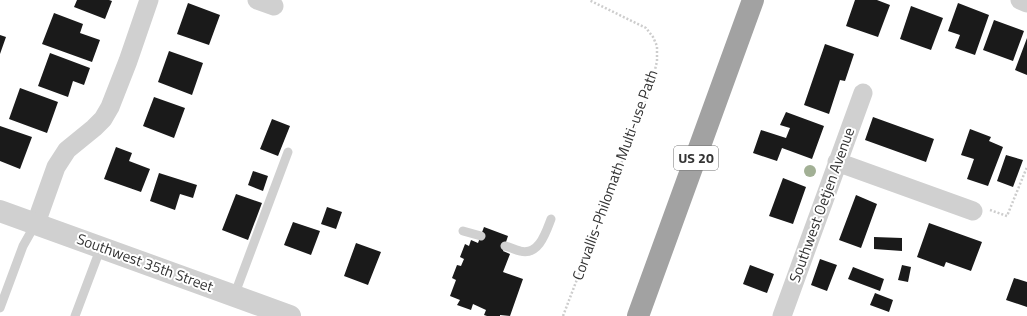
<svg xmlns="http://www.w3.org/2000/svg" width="1027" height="316" font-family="'Titillium Web',sans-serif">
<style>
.building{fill:#1a1a1a}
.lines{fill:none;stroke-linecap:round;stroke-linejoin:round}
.path{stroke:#cdcdcd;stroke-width:2.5;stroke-dasharray:2 2;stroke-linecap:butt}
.service{stroke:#d0d0d0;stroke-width:9}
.minor{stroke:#d0d0d0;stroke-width:19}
.tertiary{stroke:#d0d0d0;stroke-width:22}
.trunk{stroke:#a2a2a2;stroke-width:22}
.tree{fill:#a2b095}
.labels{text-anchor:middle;stroke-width:4;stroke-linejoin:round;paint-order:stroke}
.shield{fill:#fff;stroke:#707070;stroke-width:1}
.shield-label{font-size:14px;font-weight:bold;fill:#333}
.street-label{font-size:15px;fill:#333;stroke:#fff}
</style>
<rect width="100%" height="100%" fill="#fff"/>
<!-- building -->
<path class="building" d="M77 0H109L112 1 105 19 74 7Z
M855 0H877L890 5 878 37 846 26Z
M188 3 220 15 209 45 177 34Z
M958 3 989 15 975 55 955 48 960 35 948 31Z
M911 6 943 18 931 50 900 39Z
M54 13 83 24 80 33 100 40 92 62 42 44Z
M994 20 1024 31 1013 61 983 50Z
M0 35 6 37 0 54Z
M1027 38V75L1015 70Z
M825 44 854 54 845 81 840 80 829 114 804 105Z
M169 51 203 63 192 95 158 82Z
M50 53 90 68 84 85 73 81 68 97 38 86Z
M20 88 58 102 47 133 9 119Z
M154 97 185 108 174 138 143 126Z
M786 112 824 126 812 159 782 148 777 161 753 153 761 130 786 138 790 128 780 125Z
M873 117 934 139 926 162 865 140Z
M272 119 290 126 278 156 260 149Z
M0 126 32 137 20 169 0 161Z
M970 129 991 137 989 141 1003 147 988 186 967 179 974 159 961 155Z
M116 147 132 153 129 161 150 169 141 192 104 179Z
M1006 155 1023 160 1013 187 997 181Z
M253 171 268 176 263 191 248 185Z
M159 173 197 185 193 198 180 194 175 210 150 201Z
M783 178 806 187 793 224 769 216Z
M236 194 262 203 248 240 222 230Z
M856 195 877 204 861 248 839 240Z
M327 207 342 212 336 229 321 224Z
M293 222 320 231 311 255 284 245Z
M929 223 982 242 971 271 946 262 944 267 917 257Z
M484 227 508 236 503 251 510 254 503 272 523 279 510 316 500 315V316H487L484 315 486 310 473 304 471 310 457 305 460 300 450 296 456 280 452 278 457 265 461 266 464 259 460 257 465 244 469 246 471 240 478 243Z
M874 237 902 238V251L874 249Z
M356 243 381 252 368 285 344 276Z
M820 259 837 265 827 291 811 285Z
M750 265 774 274 767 293 743 284Z
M902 265 911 267 908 282 898 280Z
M853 267 884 279 880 291 848 279Z
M1014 278 1027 282V307L1006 300Z
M875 293 893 300 889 312 870 305Z"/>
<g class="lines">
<!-- path -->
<path class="path" d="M990 210 1007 216 1027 167
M563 316 652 83 657 61V46L653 37 646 28 589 0"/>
<!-- service -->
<path class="service" d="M463 231 481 236
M505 246C510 247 515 250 520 251 539 256 546 232 551 219
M234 296 288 152
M0 308 23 246 36 223
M75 316 101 247"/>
<!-- minor -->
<path class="minor" d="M257 0 274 6
M1020 0 1027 3
M837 162 973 211
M36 223 56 167 67 150 94 128 103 119 110 107 128 61 149 0
M782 316 863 93"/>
<!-- tertiary -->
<path class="tertiary" d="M0 211 290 316"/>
<!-- trunk -->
<path class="trunk" d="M638 316 753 0"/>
</g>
<!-- trees -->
<circle class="tree" cx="810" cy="171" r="6"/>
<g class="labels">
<!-- shield labels -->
<rect class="shield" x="674" y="146" width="44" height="24" rx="3"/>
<g class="shield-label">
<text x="696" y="163">US 20</text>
</g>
<!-- street labels -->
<g class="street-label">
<text transform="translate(615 175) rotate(-70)" y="5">Corvallis-Philomath Multi-use Path</text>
<text transform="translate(822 205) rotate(-70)" y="5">Southwest Oetjen Avenue</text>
<text transform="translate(145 263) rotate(20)" y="5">Southwest 35th Street</text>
</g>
</g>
</svg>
